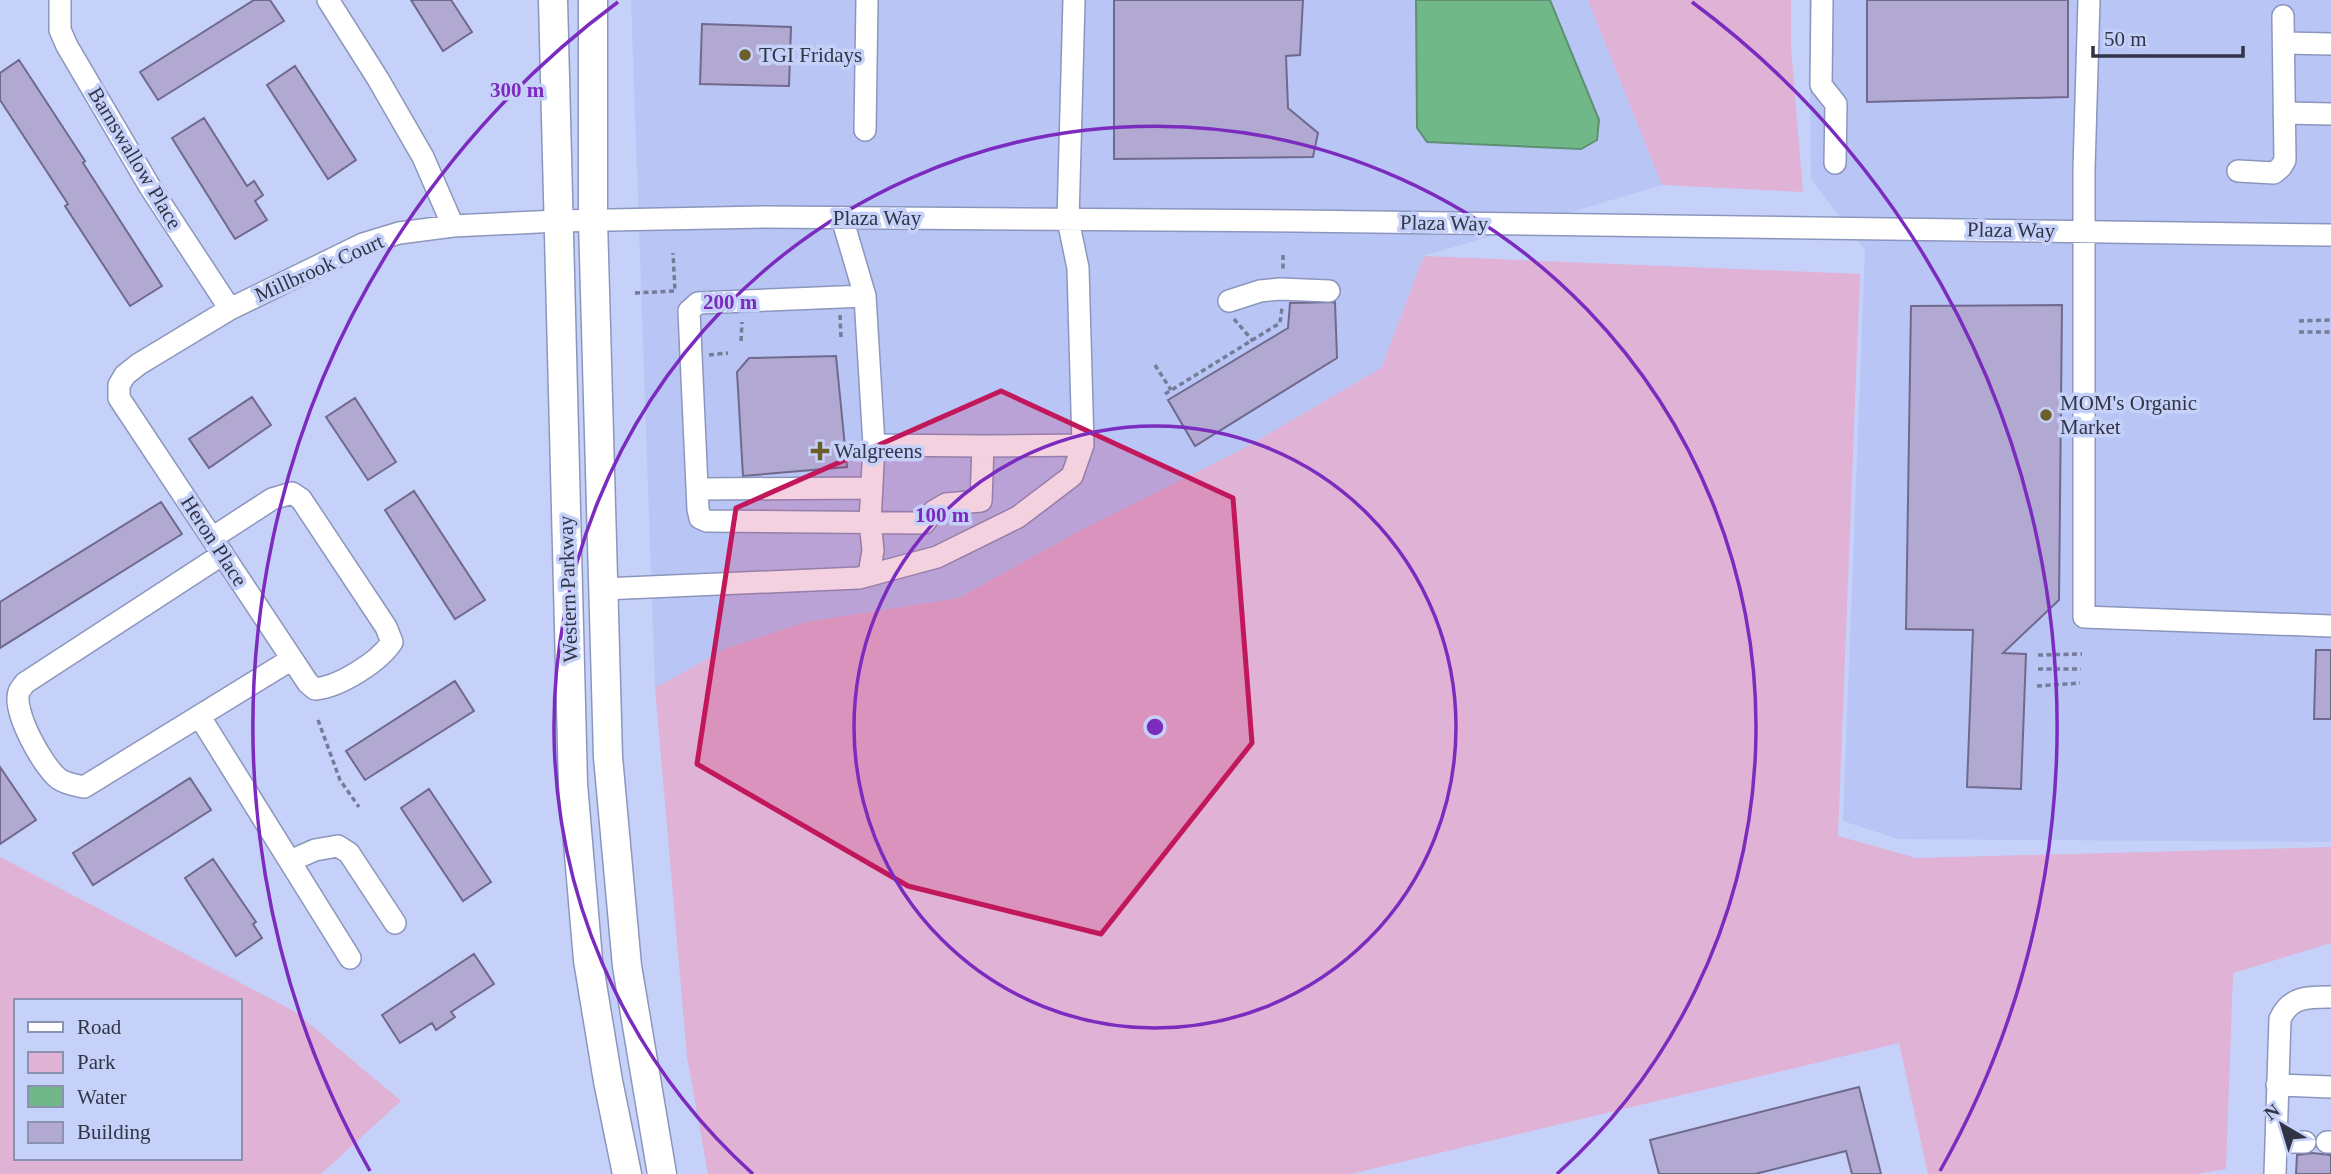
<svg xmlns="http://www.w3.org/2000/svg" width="2331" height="1174" font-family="'Times New Roman',serif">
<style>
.built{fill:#b9c5f5}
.green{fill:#dfb2d6;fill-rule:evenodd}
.water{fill:#71b889;stroke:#5e9074;stroke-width:2}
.building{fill:#b1a9d2;stroke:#70698e;stroke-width:2}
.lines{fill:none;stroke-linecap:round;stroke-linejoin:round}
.minor-casing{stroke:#8c96bd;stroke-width:24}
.major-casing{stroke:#8c96bd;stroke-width:31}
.path{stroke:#757c98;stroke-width:3.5;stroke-dasharray:5 3.5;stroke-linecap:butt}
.minor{stroke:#fff;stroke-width:21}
.major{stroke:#fff;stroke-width:28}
.marked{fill:#c2185b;fill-opacity:0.2;stroke:#c2185b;stroke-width:5;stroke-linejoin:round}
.ring{fill:none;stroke:#7b2cbf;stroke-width:3.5}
.poi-dot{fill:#6d5f2c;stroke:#c6d1fa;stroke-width:2.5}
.labels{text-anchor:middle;stroke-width:7;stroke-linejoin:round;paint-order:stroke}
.poi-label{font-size:21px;fill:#303444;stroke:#c6d1fa;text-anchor:start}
.street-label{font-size:21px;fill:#303444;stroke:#c6d1fa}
.centre{fill:#7b2cbf;stroke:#c6d1fa;stroke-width:3.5}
.ring-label{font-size:21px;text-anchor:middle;font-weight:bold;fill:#7b2cbf;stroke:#c6d1fa;stroke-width:7;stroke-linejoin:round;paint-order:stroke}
</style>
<rect width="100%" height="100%" fill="#c6d1fa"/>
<!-- built -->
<path class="built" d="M631 0H1588L1662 185 1424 256 1381 368 1248 446 1079 531 959 598 806 622 727 648 655 688Z
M1809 0H2331V842L1898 839 1843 821 1865 250 1811 179Z"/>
<!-- green -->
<path class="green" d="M1588 0H1791V47L1803 192 1662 185Z
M1424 256 1860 274 1838 836 1916 858 2331 847V943L2233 973 2226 1169 2197 1174H1928L1899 1043 1351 1174H708L687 1057 655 688 727 648 806 622 959 598 1079 531 1248 446 1381 368Z
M0 857 294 1011 401 1101 321 1174H0ZM16 1001H240V1158H16Z"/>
<!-- water -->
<path class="water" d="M1416 0H1550L1599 120 1597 140 1581 149 1427 142 1417 128Z"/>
<!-- building -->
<path class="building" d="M254 0H270L284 21 158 100 140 72Z
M411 0H451L472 32 443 51Z
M1114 0H1303L1300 55 1286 56 1288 108 1318 133 1313 157 1114 159Z
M1867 0H2068V97L1867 102Z
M702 24 791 27 789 86 700 84Z
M19 60 85 161 83 163 162 286 130 306 65 206 68 204 0 100V73Z
M295 66 356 160 328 179 267 85Z
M204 118 247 186 254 181 263 195 255 201 267 220 235 239 172 138Z
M1335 302 1337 358 1195 446 1168 400 1288 328 1290 303Z
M2062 305 2059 600 2003 653 2026 654 2021 789 1967 787 1973 630 1906 629 1911 306Z
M836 356 847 467 743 476 737 372 749 358Z
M252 397 271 425 209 468 189 439Z
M355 398 396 462 368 480 326 417Z
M414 491 485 600 455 619 385 510Z
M161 502 182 534 0 648V602Z
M2316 650H2331V719H2314Z
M455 681 474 711 365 780 346 751Z
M0 767 36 820 0 844Z
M190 778 211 810 93 885 73 853Z
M429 789 491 882 463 901 401 808Z
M213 859 256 922 253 924 262 938 236 956 185 878Z
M474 954 494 984 451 1012 455 1017 436 1030 432 1023 400 1043 382 1015Z
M1859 1087 1881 1174H1852L1846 1151 1755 1174H1659L1650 1140Z
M2312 1153 2331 1155V1174H2296L2297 1155Z"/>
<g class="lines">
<!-- minor casing -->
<g class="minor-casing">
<path id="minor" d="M60 0V30L67 46 150 187 230 309
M328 0 378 79 423 157 453 226
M1822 0 1821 85 1836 104 1835 163
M2089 0 2084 169V617L2331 626
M2284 43 2331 44
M2284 113 2331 114
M865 130 867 0
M2238 171 2274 173 2281 167 2285 160 2283 16
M842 218 865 296 698 303 689 311 698 509 700 518 707 521 924 523 934 511 946 504 981 501 983 446 874 445 865 296
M1229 301 1260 291 1280 289 1329 291
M983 446 1083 445
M697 489 872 488
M212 538 272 499 292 493 301 499 386 627 392 642C379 662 339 687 315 689L308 683 119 398V385L125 375 139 364 230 309 363 244 399 233 453 226 558 221 764 217 1296 221 2331 235
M223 554 25 683C23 686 20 689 19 692 12 711 43 767 59 779 66 784 76 785 84 787L292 659
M869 575 873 550 870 522 874 445
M603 589 859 578 937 557 1018 517 1072 476 1083 445 1078 268 1068 220 1074 0
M200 717 350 958
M290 861 315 850 338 846 349 853 395 923
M2277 1085 2331 1087
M2276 1142H2305
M2327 1142H2331
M2275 1174 2280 1019C2290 996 2309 997 2331 997"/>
</g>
<!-- major casing -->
<g class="major-casing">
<path id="major" d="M553 0 573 784 588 960 608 1081 627 1174
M593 0V220L608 757 627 966 662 1174"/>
</g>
<!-- path -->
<path class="path" d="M1283 255V270
M635 293 675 291 673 253
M840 315 841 338
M1234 319 1253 341
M2299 321 2331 320
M2299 332H2330
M741 341 742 322
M709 355 728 353
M1155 365 1171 390
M1165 394 1280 323 1282 308
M2102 409 2122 408
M2038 655 2082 654
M2038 669H2081
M2037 686 2080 683
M318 720 340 780 359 807"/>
<!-- minor -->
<use href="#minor" class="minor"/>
<!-- major -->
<use href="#major" class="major"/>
</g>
<!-- marked area -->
<path class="marked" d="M1001 391 1233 498 1252 743 1101 934 908 886 697 764 736 508Z"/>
<!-- distance rings -->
<g class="ring">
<circle cx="1155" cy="727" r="301"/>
<path d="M753 1174A601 601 0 1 1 1557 1174"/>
<path d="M370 1171A902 902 0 0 1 618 2M1692 2A902 902 0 0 1 1940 1171"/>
</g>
<!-- markers -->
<g class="poi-dot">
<circle cx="745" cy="55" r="7"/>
<circle cx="2046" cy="415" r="7"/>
<path d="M816.5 440.5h7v7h7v7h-7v7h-7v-7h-7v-7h7z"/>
</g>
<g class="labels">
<!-- poi labels -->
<g class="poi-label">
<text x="759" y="62">TGI Fridays</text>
<text x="2060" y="410">MOM's Organic<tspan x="2060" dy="24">Market</tspan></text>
<text x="834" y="458">Walgreens</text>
</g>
<!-- street labels -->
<g class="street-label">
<text transform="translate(135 158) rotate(59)" y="7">Barnswallow Place</text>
<text x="877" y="225">Plaza Way</text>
<text transform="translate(1444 223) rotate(1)" y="7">Plaza Way</text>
<text transform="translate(2011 230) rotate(1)" y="7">Plaza Way</text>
<text transform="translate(319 268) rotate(-24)" y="7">Millbrook Court</text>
<text transform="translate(214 541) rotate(57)" y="7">Heron Place</text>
<text transform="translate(568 589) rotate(-92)" y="7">Western Parkway</text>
</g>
</g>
<circle cx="1155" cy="727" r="10" class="centre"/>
<g class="ring-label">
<text x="517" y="97">300 m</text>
<text x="730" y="309">200 m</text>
<text x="942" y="522">100 m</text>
</g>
<!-- legend -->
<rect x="14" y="999" width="228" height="161" fill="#c6d1fa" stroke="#8a92b1" stroke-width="2"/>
<rect x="28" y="1022" width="35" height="10" fill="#ffffff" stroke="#8a92b1" stroke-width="2"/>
<text x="77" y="1034" font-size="21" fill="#303444">Road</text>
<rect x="28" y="1052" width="35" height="21" fill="#dfb2d6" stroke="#8a92b1" stroke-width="2"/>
<text x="77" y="1069" font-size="21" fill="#303444">Park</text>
<rect x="28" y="1086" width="35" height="21" fill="#71b889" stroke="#8a92b1" stroke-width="2"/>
<text x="77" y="1104" font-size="21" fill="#303444">Water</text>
<rect x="28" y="1122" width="35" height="21" fill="#b1a9d2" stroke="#8a92b1" stroke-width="2"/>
<text x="77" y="1139" font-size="21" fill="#303444">Building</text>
<!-- north arrow -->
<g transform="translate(2282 1125) rotate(322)" stroke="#c6d1fa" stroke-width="5" paint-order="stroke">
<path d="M0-5L12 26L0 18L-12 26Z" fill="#303444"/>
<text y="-10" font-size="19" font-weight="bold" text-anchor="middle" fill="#303444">N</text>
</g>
<!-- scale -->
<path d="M2093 46v10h150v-10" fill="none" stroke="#303444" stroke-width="3.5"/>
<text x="2104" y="46" font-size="21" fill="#303444" stroke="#c6d1fa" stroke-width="5" paint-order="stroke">50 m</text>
</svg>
